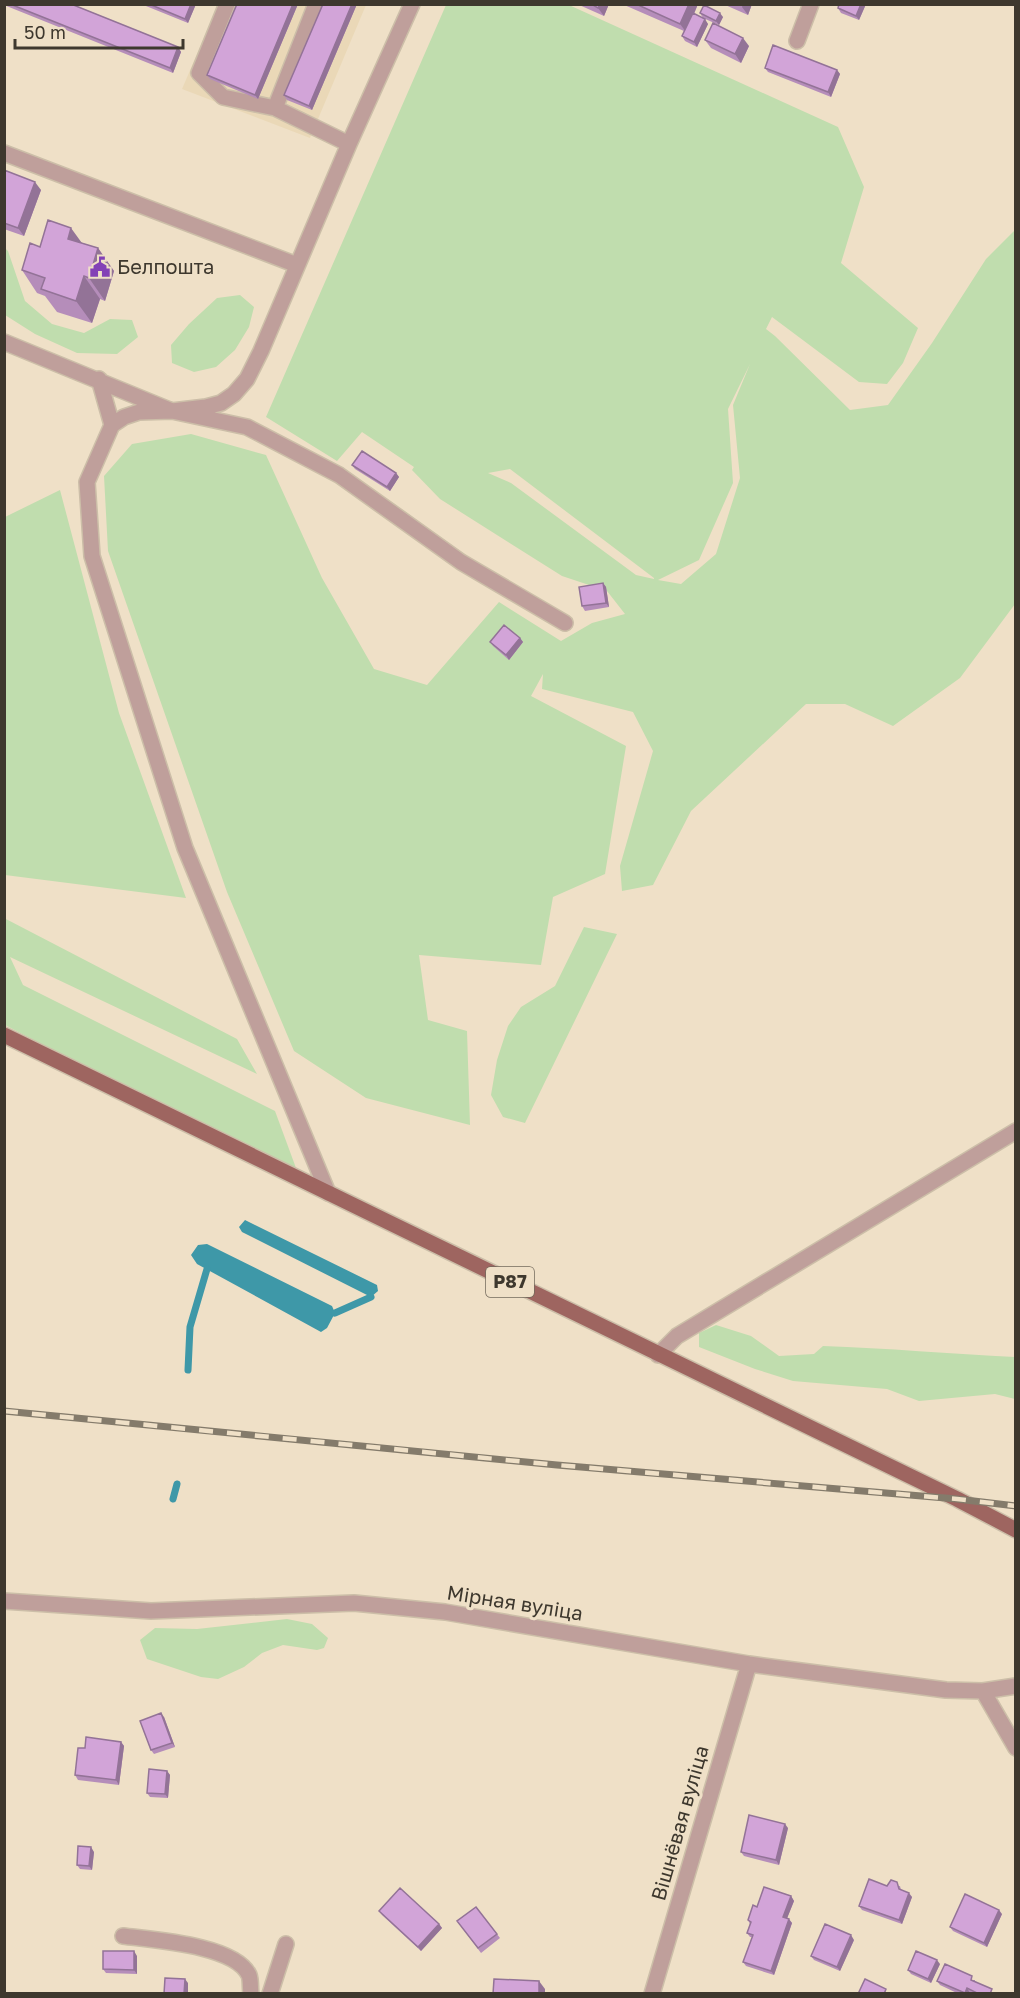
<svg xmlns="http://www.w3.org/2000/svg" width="1020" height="1998" font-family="'Golos Text',sans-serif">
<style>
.built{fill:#ead8b7}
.green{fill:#c0ddae;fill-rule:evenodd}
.water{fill:#3e98a8}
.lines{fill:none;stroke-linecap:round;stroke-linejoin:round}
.stream{stroke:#3e98a8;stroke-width:7}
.minor-casing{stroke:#ccbea8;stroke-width:18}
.major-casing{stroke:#ccbea8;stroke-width:18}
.minor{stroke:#bf9f9b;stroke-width:15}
.major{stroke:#9e6560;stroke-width:15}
.rail-casing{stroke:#847b6b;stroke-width:7}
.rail{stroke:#efe0c7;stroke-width:4.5;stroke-dasharray:14;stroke-linecap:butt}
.wall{fill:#b58dba}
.shaded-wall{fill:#937397}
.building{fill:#d2a4d8;stroke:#937397;stroke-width:1.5}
.labels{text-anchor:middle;stroke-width:6;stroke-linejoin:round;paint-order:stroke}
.shield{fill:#efe0c7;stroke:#736a5c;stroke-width:1.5}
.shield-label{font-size:18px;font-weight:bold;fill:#3e382e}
.poi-label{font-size:20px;fill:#3e382e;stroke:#efe0c7;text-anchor:start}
.street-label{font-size:20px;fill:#3e382e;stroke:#efe0c7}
</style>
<rect width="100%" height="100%" fill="#efe0c7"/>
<!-- built -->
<path class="built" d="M218 5H366L310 138 182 89Z"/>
<!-- green -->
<path class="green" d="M446 5H569L838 127 864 187 841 263 918 328 903 363 887 384 859 382 772 317 766 329 775 336 850 410 888 405 932 343 986 259 1015 230V604L960 678 893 726 845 704H806L691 811 653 885 622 891 620 866 653 751 633 712 542 689 543 674 531 696 626 746 605 874 553 897 541 965 419 955 428 1020 467 1031 470 1125 366 1098 294 1051 227 892 108 551 104 476 132 444 191 434 266 455 322 578 374 669 427 685 499 602 561 641 592 623 625 614 607 591 562 576 440 499 412 470 414 467 362 432 337 461 266 417ZM750 364 733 405 740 478 716 554 681 584 658 580 699 560 733 483 728 409ZM510 469 654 578V579L636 575 511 483 488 473Z
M5 248 8 251 25 301 52 324 84 333 110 319 132 320 138 337 117 354 77 353 35 334 5 315Z
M240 295 254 307 249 327 235 350 216 367 194 372 172 363 171 345 189 324 217 298Z
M60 490 119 713 186 898 5 875V517Z
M4 918 237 1039 257 1074 10 957 23 985 275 1111 296 1168 91 1070 5 1025Z
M584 927 617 934 525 1123 503 1117 491 1095 497 1060 508 1026 521 1007 555 986Z
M716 1325 751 1336 779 1356 814 1354 823 1346C887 1348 951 1354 1015 1357V1399L995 1394 919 1401 887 1389 793 1381 755 1369 699 1347V1333Z
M287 1619 312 1624 328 1638 324 1648 317 1650 283 1645 262 1653 244 1667 218 1679 201 1677 147 1659 140 1640 155 1628 197 1629Z"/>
<!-- water -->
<path class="water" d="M245 1220 377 1285 378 1291 371 1297 242 1232 239 1227Z
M207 1244 332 1306 335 1313 327 1328 321 1332 197 1264 191 1255 198 1245Z"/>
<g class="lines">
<!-- stream -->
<path class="stream" d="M335 1313 371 1297
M188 1370 190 1327 207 1269
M173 1499 177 1484"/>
<!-- minor casing -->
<g class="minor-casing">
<path id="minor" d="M227 4 199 73 223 97 275 108 349 144
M797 41 811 4
M275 108 316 4
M4 153 297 265
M4 342 172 411 247 427 339 475 461 562 565 623
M99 379 112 425
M328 1193 185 848 92 556 87 482 112 425 124 417 139 412 172 411 206 407 221 403 234 394 247 379 261 351 349 144 412 4
M658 1355 677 1336 1016 1131
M4 1601 151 1611 354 1603 445 1612 749 1664 946 1690 983 1691 1016 1686
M983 1691 1016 1748
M123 1936C154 1940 235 1945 249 1975 251 1980 250 1988 251 1994
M270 1994 286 1944
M652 1994 749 1664"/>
</g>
<!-- major casing -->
<g class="major-casing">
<path id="major" d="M4 1035 957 1499 1016 1530"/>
</g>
<!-- minor -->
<use href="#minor" class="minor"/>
<!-- major -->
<use href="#major" class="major"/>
<!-- rail casing -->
<g class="rail-casing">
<path id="rail" d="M4 1411 557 1465 957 1499 1016 1506"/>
</g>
<!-- rail -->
<use href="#rail" class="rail"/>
</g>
<!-- wall -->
<path class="wall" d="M4 4H71L178 47 181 52 173 73 4 5Z
M141 4H196L188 23Z
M237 4H298L258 99 210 79 207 75Z
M323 4H357L312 110 287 100 284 95Z
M577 4H609L604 16Z
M622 4H698L694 14 708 24 697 47 685 41 682 36 684 31Z
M723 4H752L748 15Z
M839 4H866L859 20 841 13 838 8Z
M700 13 723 17 719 25 703 18Z
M705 40 749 46 741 63 711 48Z
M765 68 837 70 840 74 831 97 768 72Z
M4 170 41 190 24 236 4 229Z
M82 243 98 248 114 271 105 301 100 299 92 323 57 312 45 296 37 293 22 270 40 247Z
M352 465 396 473 399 477 390 491 355 469Z
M603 583 606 587 609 607 585 611 582 606Z
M520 638 523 642 509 660 493 646 490 642Z
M164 1717 175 1747 154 1754 151 1750Z
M121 1742 124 1746 119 1785 78 1780 75 1775 85 1748Z
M167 1771 170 1775 168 1798 150 1797 147 1793Z
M788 1828 779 1865 744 1856 741 1852Z
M94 1852 92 1870 80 1869 77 1865Z
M887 1886H900L901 1890 912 1897 902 1924 862 1910 859 1906Z
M791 1896 794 1901 787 1918 792 1923 774 1975 746 1966 743 1962 752 1937H750L747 1933 750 1924 748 1920 757 1907Z
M476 1907 500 1938 481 1953 457 1921Z
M379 1911 439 1924 442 1928 421 1951 382 1915Z
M1002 1914 987 1947 953 1931 950 1927Z
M854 1940 840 1971 814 1960 811 1956Z
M137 1956V1974L106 1973 103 1969Z
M940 1964 931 1983 911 1974 908 1970Z
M975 1980V1981L995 1994H972L970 1993V1994H959L940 1985 937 1981Z"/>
<!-- shaded-wall -->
<path class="shaded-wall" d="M191 4H196L188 23 185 19Z
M293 4H298L258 99 255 95Z
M352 4H357L312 110 309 106Z
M600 4H609L604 16 598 8Z
M689 4H698L686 32 680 24Z
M743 4H752L748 15 742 7Z
M861 4H866L859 20 856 16Z
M720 13 723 17 719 25 716 21Z
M705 19 708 24 697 47 694 42Z
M743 38 749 46 741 63 735 54Z
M178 47 181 52 173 73 170 68Z
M837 70 840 74 831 97 828 92Z
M35 182 41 190 24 236 18 228Z
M71 228 87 250 68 239Z
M98 248 114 271 105 301 89 278Z
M84 276 100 299 92 323 76 301Z
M396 473 399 477 390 491 387 487Z
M603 583 606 587 609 607 606 603Z
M520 638 523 642 509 660 506 655Z
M161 1713 164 1717 175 1747 172 1743Z
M121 1742 124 1746 119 1785 116 1780Z
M167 1771 170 1775 168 1798 165 1794Z
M785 1824 788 1828 779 1865 776 1860Z
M91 1847 94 1852 92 1870 89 1866Z
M909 1893 912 1897 902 1924 899 1920Z
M791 1896 794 1901 786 1921 783 1917Z
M999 1910 1002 1914 987 1947 984 1943Z
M789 1919 792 1923 774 1975 771 1971Z
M439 1924 442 1928 421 1951 418 1947Z
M851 1935 854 1940 840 1971 837 1967Z
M134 1951 137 1956V1974L134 1970Z
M937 1960 940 1964 931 1983 928 1979Z
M185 1979 188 1983V1994H184Z
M539 1981 545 1989V1994H539Z
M967 1988 970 1993V1994L965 1993Z"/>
<!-- building -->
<path class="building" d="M10 4H71L178 47 170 68Z
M149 4H191L185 19Z
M237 4H293L255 95 207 75Z
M323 4H352L309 106 284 95Z
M591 4H600L598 8Z
M636 4H689L680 24Z
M839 4H861L856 16 838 8Z
M704 5 720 13 716 21 700 13Z
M693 13 705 19 694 42 682 36Z
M713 23 743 38 735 54 705 40Z
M773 45 837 70 828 92 765 68Z
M4 170 35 182 18 228 4 223Z
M48 220 71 228 68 239 98 248 89 278 84 276 76 301 41 289 45 278 22 270 30 243 40 247Z
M362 451 396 473 387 487 352 465Z
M603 583 606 603 582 606 579 587Z
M504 625 520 638 506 655 490 642Z
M161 1713 172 1743 151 1750 140 1721Z
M86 1737 121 1742 116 1780 75 1775 78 1748H85Z
M149 1769 167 1771 165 1794 147 1793Z
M749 1815 785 1824 776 1860 741 1852Z
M78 1846 91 1847 89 1866 77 1865Z
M869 1879 887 1886 891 1880 897 1882 899 1889 909 1893 899 1920 859 1906Z
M764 1887 791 1896 783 1917 789 1919 771 1971 743 1962 753 1935 747 1933 751 1922 748 1920 753 1905 757 1907Z
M400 1888 439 1924 418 1947 379 1911Z
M965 1894 999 1910 984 1943 950 1927Z
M476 1907 497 1934 478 1948 457 1921Z
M825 1924 851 1935 837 1967 811 1956Z
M103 1951H134V1970L103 1969Z
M916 1951 937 1960 928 1979 908 1970Z
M945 1964 972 1976 971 1980 992 1989 990 1994H979L967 1988 965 1993 937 1981Z
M165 1978 185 1979 184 1994H164Z
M494 1979 539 1981V1994H493Z
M865 1979 886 1989 884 1994H858Z"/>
<!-- icons -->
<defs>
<g id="civic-bare" transform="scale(1.62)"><path d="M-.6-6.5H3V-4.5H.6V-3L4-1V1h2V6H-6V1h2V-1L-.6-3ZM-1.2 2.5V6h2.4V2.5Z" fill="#8341b6" stroke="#efe0c7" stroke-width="2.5" paint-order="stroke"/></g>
</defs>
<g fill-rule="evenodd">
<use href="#civic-bare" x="100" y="267"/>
</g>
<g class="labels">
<!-- shield labels -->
<rect class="shield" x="486" y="1267" width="48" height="30" rx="4.5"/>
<g class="shield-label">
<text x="510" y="1288">Р87</text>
</g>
<!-- poi labels -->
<g class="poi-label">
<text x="117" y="274">Белпошта</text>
</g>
<!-- street labels -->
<g class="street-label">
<text transform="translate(515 1603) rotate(9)" y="7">Мірная вуліца</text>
<text transform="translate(680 1823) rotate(-74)" y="7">Вішнёвая вуліца</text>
</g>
</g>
<!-- border -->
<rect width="1020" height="1998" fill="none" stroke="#3e382e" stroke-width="12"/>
<!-- scale -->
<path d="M15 39v9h168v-9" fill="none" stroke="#3e382e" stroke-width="3"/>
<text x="24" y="39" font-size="18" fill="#3e382e" stroke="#efe0c7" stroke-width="4.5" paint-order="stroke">50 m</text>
</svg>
